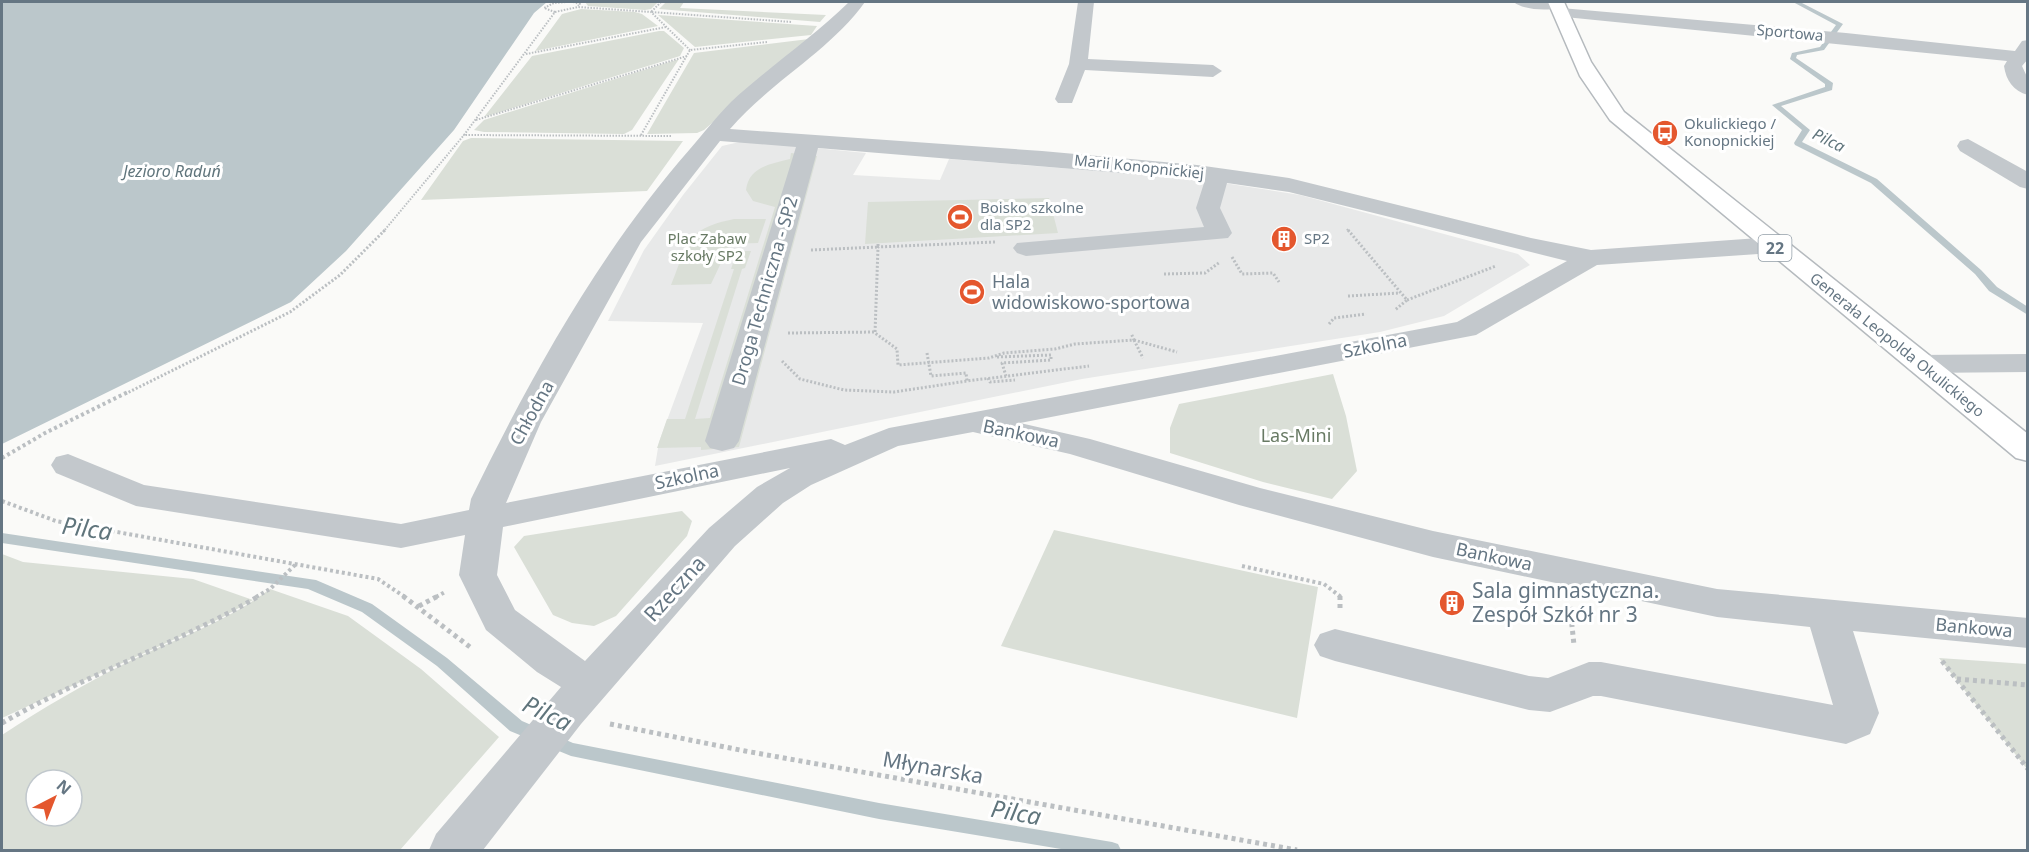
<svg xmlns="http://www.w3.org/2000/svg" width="2029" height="852" font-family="'Noto Sans',sans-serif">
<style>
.built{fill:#e8e9e9}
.green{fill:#dadfd7;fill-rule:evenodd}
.water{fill:#bbc7cb}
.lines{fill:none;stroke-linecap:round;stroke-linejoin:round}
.stream{fill:#bbc7cb;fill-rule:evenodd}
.major-casing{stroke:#b5babe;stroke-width:3}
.path-far3{stroke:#bbbfc2;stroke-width:2;stroke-dasharray:1.5 1.5;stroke-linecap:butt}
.path-far2{stroke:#bbbfc2;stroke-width:3;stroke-dasharray:2 2;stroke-linecap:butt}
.path-far1{stroke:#bbbfc2;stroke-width:4;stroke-dasharray:3 3;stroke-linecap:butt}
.path{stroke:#bbbfc2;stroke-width:5;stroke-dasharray:4 4;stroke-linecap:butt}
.minor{fill:#c3c8cc;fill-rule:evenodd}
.major{fill:#fff;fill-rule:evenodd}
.labels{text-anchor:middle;stroke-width:6;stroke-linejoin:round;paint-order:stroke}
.far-street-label{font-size:15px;fill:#657683;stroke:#fff}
.far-poi-label{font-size:15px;fill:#657683;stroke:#fff;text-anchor:start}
.far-park-label{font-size:15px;fill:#687a64;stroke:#fff}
.far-water-label{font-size:16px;font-style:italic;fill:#60757c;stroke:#fff}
.shield{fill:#fff;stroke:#939fa8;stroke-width:1.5}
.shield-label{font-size:16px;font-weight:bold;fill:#657683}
.poi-label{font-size:18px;fill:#657683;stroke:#fff;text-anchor:start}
.street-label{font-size:18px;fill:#657683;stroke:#fff}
.park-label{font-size:18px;fill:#687a64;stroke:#fff}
.near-street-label{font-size:21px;fill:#657683;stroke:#fff}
.near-poi-label{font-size:21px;fill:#657683;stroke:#fff;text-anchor:start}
.near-water-label{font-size:24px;font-style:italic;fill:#60757c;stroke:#fff}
</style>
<rect width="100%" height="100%" fill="#fafaf8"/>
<!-- built -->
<path class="built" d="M744 141 866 153 853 175 940 180 949 159 1198 179 1300 195 1518 254 1530 265 1444 316 1380 332 1082 379 655 466 659 442 703 323 608 321 644 250 683 195 722 146Z"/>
<!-- green -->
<path class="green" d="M585 2H658L651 9 645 10 588 6Z
M666 2H684L680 8 826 15 820 22 659 9Z
M581 9 635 12 642 14 658 26 535 51 562 14Z
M658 15 817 26 811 35 695 47Z
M659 31H664L684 48 680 56 484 117 532 56Z
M809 39 704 130 697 133 647 134 694 53Z
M679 59 632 130 624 134 484 132 474 130 484 120Z
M471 138 683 141 647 191 421 200 463 141Z
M791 153 817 156 739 447 701 450V447L657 448 667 419H685L734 269H731L737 251H751L745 268 742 269 695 419 710 418 775 207 753 201 746 190C749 167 770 164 790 159Z
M1049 198 1058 233 865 244 868 202Z
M734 219H766L758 243 730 244 711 284 671 285C688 243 685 229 734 219Z
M1333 374 1346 416 1357 471 1332 499 1263 482 1170 453V428L1179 404Z
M682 511 692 521 687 536 616 616 594 626 572 623 553 615 514 547 524 536Z
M1054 530 1318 587 1297 718 1001 646Z
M2 554 23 562 193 579 253 600 221 618 2 718Z
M270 589 348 616 421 669 499 737 400 850H2V735C43 708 84 684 128 662 176 638 227 622 270 589ZM36 780H72V816H36Z
M1939 658 2027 664V769Z"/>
<!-- water -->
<path class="water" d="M2 2H547L534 13 454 130 346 251 291 302 2 444Z"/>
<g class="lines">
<!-- stream -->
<path class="stream" d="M1793 2H1800L1843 24 1824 50 1797 55 1796 58 1833 83 1832 90 1781 106 1810 130 1802 142 1877 179 1981 270 1997 287 2028 307V315L1989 291 1975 274 1871 183 1795 145 1794 143 1802 130 1772 105 1825 87V84L1790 59 1792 53 1820 47 1836 25Z
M2 533 316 580 372 604 447 658 522 721 573 743 879 803 1112 842 1118 844 1121 850H1067L879 819 571 756 510 731 437 666 362 612 308 589 2 543Z"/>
<!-- major casing -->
<g class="major-casing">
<path id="major" d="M1548 2H1564L1591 62 1624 112 2028 434V461L2016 458 1610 120 1580 76Z"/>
</g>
<!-- path-far3 -->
<path class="path-far3" d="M573 2 580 4 578 6
M661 2 651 12 792 22
M555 12 544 8 554 3 567 2
M526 54 666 27
M476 120 687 56
M641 135 690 50 767 42
M671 136 464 135 555 12 578 7 651 12 690 50
M1347 229 1349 232
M383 232 464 135"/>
<!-- path-far2 -->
<path class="path-far2" d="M1348 230 1407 300 1395 310
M995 242 878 247 875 333 897 349 898 365 989 358 1004 353 1055 349 1075 344 1134 340 1131 333
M811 250 878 247V243
M1232 257 1242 274 1273 273 1279 282
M1164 274 1205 273 1220 262
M1348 296 1400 293
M1407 300 1496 266
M1329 324 1334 318 1366 314
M788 333 875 332
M1134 340 1177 352
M1134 340 1143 358
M927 353 931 376 966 373 967 381 1089 366
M997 357 1051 355V360L1002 363 1006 376
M782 361 800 379 844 390 894 392 967 381
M988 378 990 382 1015 380
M125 394 290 312 340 275 385 230"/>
<!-- path-far1 -->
<path class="path-far1" d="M2 458 45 433 128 392
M2 501 56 521 378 579 405 597
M1242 566 1324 584 1341 597
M256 597 270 589 295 565
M436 597 445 592"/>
<!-- path -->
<path class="path" d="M403 596 470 647
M419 606 438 596
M1570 607 1574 645
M1340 608V596
M1942 661 2028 769
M1957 679 2028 685
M2 723C85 675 177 644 259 596
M610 724 745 751 1297 850"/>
<!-- minor -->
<path class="minor" d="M849 2H865C829 52 770 82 730 129L1042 151 1197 165 1289 178 1531 238 1591 250 1773 237 1782 240 1786 245 1782 250 1773 253 1597 265 1476 335 1020 423 1090 439 1260 488 1433 531 1717 589 2028 618V648L1853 631 1879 713 1870 734 1846 744 1601 696H1593L1550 712 1529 710 1335 661 1320 656 1314 645 1320 634 1335 629 1529 676 1548 678 1589 662H1601L1833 705 1810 627 1717 617 1433 557 1239 505 1070 454 973 432 898 446 811 485 783 503 735 546 581 724 483 850H429L436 834 561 687 537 672 486 630 459 575 465 535 401 548 136 506 56 473 51 465 56 457 68 454 144 485 401 524 469 510 471 499C531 376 599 253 690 149 704 133 716 117 731 102 769 67 812 38 849 2ZM720 141 796 147 705 441 710 448 722 451 734 448 739 441 818 148 1205 180 1196 208 1204 227 1017 243 1013 248 1017 253 1026 256 1228 238 1232 233 1220 208 1227 183 1289 192 1567 261 1457 322 889 428 845 445 831 439 506 503 541 422 641 242ZM790 468 757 487 709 528 585 661 515 610 497 575 503 527Z
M1078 2H1094L1088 59 1213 65 1222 71 1213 77 1085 70 1072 103H1058L1055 99 1069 64Z
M1514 2H1563L1565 4C1558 13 1521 10 1514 2Z
M1561 8 1846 33 2015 51 2022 41 2028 40V59L2022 66 2028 79V95C2013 91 2006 80 2004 66L2007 61 1555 16 1553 13Z
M1968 139 2028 172V189L2020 187 1960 151 1957 146 1960 141Z
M2028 354V372L1920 373 1909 370 1905 364 1909 358 1920 355Z"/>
<!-- major -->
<use href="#major" class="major"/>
</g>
<!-- icons -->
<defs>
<g id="bus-disc" transform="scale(1.35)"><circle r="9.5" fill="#e4572e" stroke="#fff"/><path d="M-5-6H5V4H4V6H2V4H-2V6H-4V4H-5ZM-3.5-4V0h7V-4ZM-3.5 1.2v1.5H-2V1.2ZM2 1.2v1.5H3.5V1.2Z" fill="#fff"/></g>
<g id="stadium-disc" transform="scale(1.35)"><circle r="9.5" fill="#e4572e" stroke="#fff"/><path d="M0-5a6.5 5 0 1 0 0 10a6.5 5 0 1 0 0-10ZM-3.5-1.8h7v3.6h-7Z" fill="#fff"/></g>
<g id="building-disc" transform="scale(1.35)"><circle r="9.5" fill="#e4572e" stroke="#fff"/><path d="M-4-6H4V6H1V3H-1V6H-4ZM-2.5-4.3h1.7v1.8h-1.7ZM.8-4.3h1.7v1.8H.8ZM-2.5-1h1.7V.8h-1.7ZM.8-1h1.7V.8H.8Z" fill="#fff"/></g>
</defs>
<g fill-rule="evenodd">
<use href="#bus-disc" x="1665" y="133"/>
<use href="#stadium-disc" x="960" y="217"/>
<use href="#building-disc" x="1284" y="239"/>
<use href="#stadium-disc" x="972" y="292"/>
<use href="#building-disc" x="1452" y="603"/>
</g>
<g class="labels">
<!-- far-street labels -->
<g class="far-street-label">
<text transform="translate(1790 33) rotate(5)" y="5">Sportowa</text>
<text transform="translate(1139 167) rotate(6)" y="5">Marii Konopnickiej</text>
<text transform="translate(1897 345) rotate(39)" y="5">Generała Leopolda Okulickiego</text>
</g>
<!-- far-poi labels -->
<g class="far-poi-label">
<text x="1684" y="129">Okulickiego /<tspan x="1684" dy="17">Konopnickiej</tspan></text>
<text x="980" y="213">Boisko szkolne<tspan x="980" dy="17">dla SP2</tspan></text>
<text x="1304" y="244">SP2</text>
</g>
<!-- far-park labels -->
<g class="far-park-label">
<text x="707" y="244">Plac Zabaw<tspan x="707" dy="17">szkoły SP2</tspan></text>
</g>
<!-- far-water labels -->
<g class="far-water-label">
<text transform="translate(1829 140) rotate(26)" y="6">Pilca</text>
<text x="172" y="177">Jezioro Raduń</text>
</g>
<!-- shield labels -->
<rect class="shield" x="1758.5" y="235" width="33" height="26" rx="4.5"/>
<g class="shield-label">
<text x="1775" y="254">22</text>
</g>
<!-- poi labels -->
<g class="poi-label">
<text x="992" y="288">Hala<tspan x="992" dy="21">widowiskowo-sportowa</tspan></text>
</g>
<!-- street labels -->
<g class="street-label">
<text transform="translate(765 291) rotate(-74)" y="6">Droga Techniczna - SP2</text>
<text transform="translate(1375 346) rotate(-11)" y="6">Szkolna</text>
<text transform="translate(532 413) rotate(-61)" y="6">Chłodna</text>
<text transform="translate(1021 434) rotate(12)" y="6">Bankowa</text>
<text transform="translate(687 477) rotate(-12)" y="6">Szkolna</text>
<text transform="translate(1494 557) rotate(12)" y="6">Bankowa</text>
<text transform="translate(1974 628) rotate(5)" y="6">Bankowa</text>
</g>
<!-- park labels -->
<g class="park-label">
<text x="1296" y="442">Las-Mini</text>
</g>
<!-- near-street labels -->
<g class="near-street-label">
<text transform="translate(675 589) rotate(-48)" y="7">Rzeczna</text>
<text transform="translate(933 768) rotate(10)" y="7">Młynarska</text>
</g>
<!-- near-poi labels -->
<g class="near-poi-label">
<text x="1472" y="598">Sala gimnastyczna.<tspan x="1472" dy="24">Zespół Szkół nr 3</tspan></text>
</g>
<!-- near-water labels -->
<g class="near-water-label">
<text transform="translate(87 529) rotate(8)" y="8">Pilca</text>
<text transform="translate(547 714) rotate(26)" y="8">Pilca</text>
<text transform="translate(1016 813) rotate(10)" y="8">Pilca</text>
</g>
</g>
<!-- border -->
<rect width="2029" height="852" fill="none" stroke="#657683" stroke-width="6"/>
<!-- north arrow -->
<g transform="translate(54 798) rotate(42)"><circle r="28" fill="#ffffff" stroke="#c1c8cd" stroke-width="1.5"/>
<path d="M0-4.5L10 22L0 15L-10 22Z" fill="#e4572e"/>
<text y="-9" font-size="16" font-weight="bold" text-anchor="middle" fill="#657683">N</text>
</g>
</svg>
